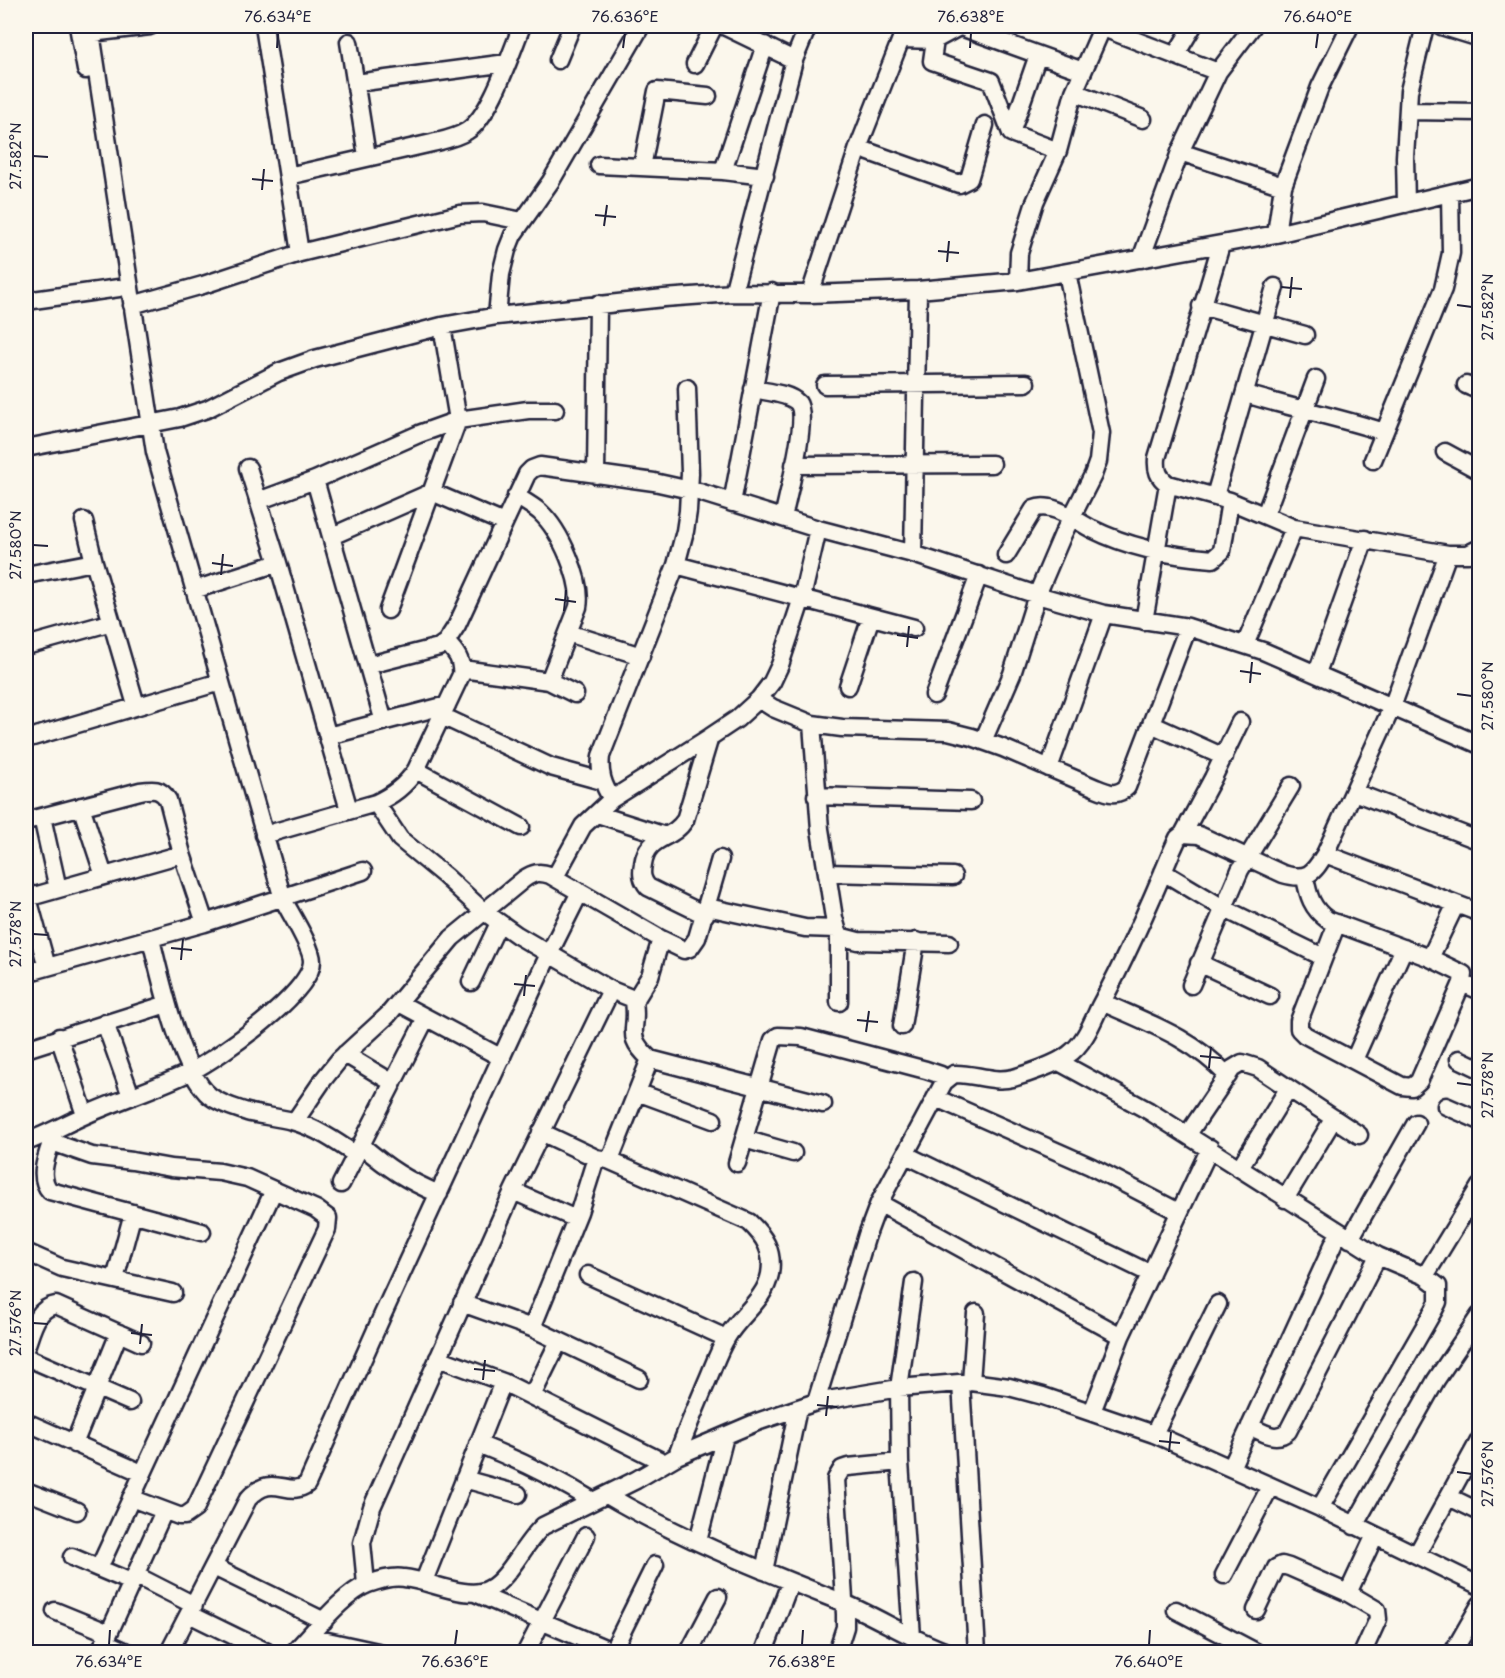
<svg xmlns="http://www.w3.org/2000/svg" width="1505" height="1678" font-family="'Playpen Sans',sans-serif">
<style>
.lines{fill:none;stroke-linecap:round;stroke-linejoin:round}
.minor-casing{stroke:#22223b;stroke-width:21}
.minor{stroke:#fbf7ec;stroke-width:16}
.ticks{fill:none;stroke:#22223b;stroke-width:2}
.neatline{fill:none;stroke:#22223b;stroke-width:2}
.ticks-label{font-size:15px;text-anchor:middle;fill:#22223b}
</style>
<rect width="100%" height="100%" fill="#fbf7ec"/>
<filter id="ink" filterUnits="userSpaceOnUse"><feTurbulence type="fractalNoise" baseFrequency=".0167" numOctaves="2"/><feDisplacementMap in="SourceGraphic" scale="12" xChannelSelector="R" yChannelSelector="G"/><feConvolveMatrix kernelMatrix="1 2 1 2 8 2 1 2 1" color-interpolation-filters="sRGB"/></filter>
<g filter="url(#ink)">
<g class="lines">
<!-- minor casing -->
<g class="minor-casing">
<path id="minor" d="M78 26 86 70
M264 26 300 253
M724 26 794 60
M1098 26 1218 72
M1441 26 1480 38
M961 27 1083 71
M91 33 150 26
M935 40 932 61 991 81 1011 133
M349 42 367 156
M1038 55 1011 133 1058 151
M1175 56 1193 26
M558 60 572 26
M695 64 714 26
M356 83 507 63
M1074 92 1143 119
M1408 111 1480 112
M858 148 959 184 969 179 985 125
M1180 152 1283 186
M599 165 723 171 765 176
M642 167 657 91 708 96
M723 171 765 45
M288 176 432 143C444 140 456 138 467 131 491 116 511 52 522 26
M1406 204 1405 157 1409 91 1425 26
M1276 234 1283 186 1320 87 1350 26
M1221 245 1157 458C1156 470 1158 477 1168 484L1230 501 1294 528 1448 554
M1141 259 1180 152 1218 72 1253 26
M1018 281 1019 253 1035 202 1058 151 1074 92 1103 26
M733 293 794 60 808 26
M810 294 858 148 901 39 935 40 961 26
M26 301 119 288
M132 305 203 285 300 253 460 214 483 213 522 221
M1201 306 1305 335
M497 316 501 274 507 250 513 235 551 181 641 26
M825 385 1026 383
M1466 385 1480 391
M753 389C766 392 789 393 798 403 809 417 787 498 783 518
M1246 394C1291 408 1338 417 1384 432
M26 448 180 418 207 409 279 372 315 359 442 326 497 316 664 298 733 293 810 294 918 290 1018 281 1276 234 1480 186
M1445 452 1480 471
M1373 460 1443 289 1451 253 1450 193
M794 465 992 464
M248 468 278 563 349 810
M596 475 598 304
M315 480 384 722
M516 496C524 501 533 506 540 512 560 530 583 581 578 607L549 681
M1215 496 1275 287
M258 501 315 480 419 434 458 420 528 410H555
M732 503 772 292
M1265 515 1316 379
M84 521 94 562 136 705
M332 536 432 492 504 523
M913 554 918 290
M1006 555 1034 509C1052 501 1076 521 1092 529 1130 548 1172 556 1213 559L1222 551 1230 501
M676 565 914 628
M26 575 94 562
M194 590 278 563
M388 610 458 420 442 326
M1144 621 1168 484
M568 633 641 656
M1245 645 1294 528
M26 646 112 622
M369 665 439 647 446 642 457 625 527 474 532 469 540 466 654 482 699 492 818 529 913 554 1037 595 1104 614 1188 627 1263 651 1480 745
M462 669 549 681 575 694
M1317 673 1365 539
M848 686 871 617
M934 695 979 575
M759 699 773 708 812 724 842 728 948 731 972 737 1003 748 1096 788C1108 793 1117 797 1127 787L1188 627
M442 716 551 767 602 781
M812 724 820 829 834 918 839 936 858 941 949 943
M1151 724 1224 757
M328 736 447 705
M26 739 220 682
M983 741 1012 674 1037 595 1063 534 1093 475 1098 461 1101 433 1067 273
M1049 768 1104 614
M416 770 521 827
M1354 792 1480 841
M816 796 971 801
M612 799C603 785 599 773 601 756L676 565 685 531 688 511 690 473 687 388
M376 803 400 839 445 876 483 911 517 935 611 990 631 998 634 1002C639 1031 623 1034 650 1059L611 1157 608 1160 596 1158 541 1132
M81 806 104 876
M597 814 666 836
M42 817 58 889
M26 821 140 791C153 789 161 788 168 800L182 854 205 923
M1183 834 1213 778 1240 722
M264 835 376 803C393 795 405 786 416 770L461 675C463 661 456 652 446 642
M1325 854 1480 913
M1163 872 1223 908 1323 957
M827 873 953 876
M555 877 583 826 612 799 710 737 737 719 759 699 772 682 780 665 802 598 818 529
M1305 877C1308 895 1312 909 1328 920L1430 958 1463 974 1462 983 1419 1081 1412 1087 1402 1086 1305 1035 1299 1029V1021L1337 923
M26 891 47 967
M27 898 182 854
M707 907 805 928 836 929
M705 915 648 887C642 880 641 874 643 864 647 835 672 841 685 820L710 737
M839 936V1002
M151 939C160 976 181 1073 210 1096 220 1104 235 1108 247 1112 262 1116 277 1117 292 1121 315 1127 337 1142 356 1155
M1430 958 1456 904
M1199 963 1270 996
M26 973 205 923 363 871
M471 982 499 923
M1462 983 1480 991
M1191 985 1240 870 1291 786
M634 1002 650 976 661 939
M1102 1002C1150 1024 1191 1037 1228 1076
M399 1003 502 1058
M105 1023 131 1096
M902 1026 916 941
M59 1037 85 1115
M26 1049 167 1004
M345 1054 393 1083
M650 1059 823 1104
M1459 1059 1480 1069
M1354 1060 1404 948
M1059 1062 1149 1111 1378 1256 1425 1276 1438 1286V1302L1434 1310 1320 1508
M637 1092 713 1120
M936 1098 1090 1166 1179 1212
M1446 1106 1480 1121
M295 1121 323 1080 339 1060 388 1015 452 938 524 879C533 873 539 871 550 875L661 939 684 950 690 948 697 938 720 859
M54 1134C49 1151 36 1176 50 1191L202 1232
M1188 1134 1232 1069 1242 1063 1258 1068 1359 1135
M744 1139 793 1153
M26 1142C48 1134 67 1123 88 1114 122 1099 157 1088 190 1072 218 1058 312 993 312 961 312 947 290 913 283 899L155 452 90 26
M52 1142 92 1156 132 1161 171 1168 220 1172 247 1178 316 1209 328 1218 327 1229 195 1509 185 1516H179L131 1498
M361 1145C389 1169 406 1180 439 1194
M906 1155 1151 1274
M608 1160 749 1222C764 1236 774 1251 770 1274 765 1300 740 1315 727 1337 719 1350 714 1365 708 1379 697 1405 686 1430 677 1456
M737 1163 773 1040 778 1036 801 1037 926 1070 941 1075 944 1082
M1240 1167 1288 1089
M341 1184 426 1018
M513 1191 576 1219
M1285 1199 1334 1118
M879 1203 1121 1336
M1350 1239 1416 1123
M26 1252 62 1268 173 1293
M588 1275 726 1338
M1425 1276 1480 1186
M115 1279 133 1213
M462 1303 532 1328 639 1379
M532 1328 579 1212 596 1158
M26 1347C32 1331 36 1308 56 1305L141 1343
M26 1357 130 1402
M438 1358 503 1382 665 1463
M971 1382 976 1313
M961 1383 977 1652
M532 1396 559 1341
M816 1402 867 1235 879 1203 944 1082 954 1074C974 1073 992 1083 1013 1078 1027 1074 1057 1064 1068 1055 1084 1044 1092 1023 1100 1006 1127 956 1150 904 1172 851L1178 838 1183 834 1199 835 1283 874C1307 881 1313 874 1325 854L1392 707 1446 559 1448 554H1468L1480 548
M1092 1412 1121 1336 1210 1148
M26 1422 142 1473
M1250 1426C1262 1432 1276 1442 1288 1431L1378 1256
M1154 1434 1218 1304
M74 1444 119 1333
M478 1444C519 1460 556 1478 593 1501
M1231 1468 1339 1232
M464 1479 518 1494
M26 1491 77 1511
M607 1495C681 1539 764 1571 844 1603 879 1618 911 1639 947 1652
M1449 1497 1480 1512
M1354 1526 1436 1380 1480 1315
M698 1541 725 1436
M1417 1554 1480 1439
M72 1557 131 1582
M214 1567 324 1621
M99 1568 274 1190
M764 1571 798 1408
M135 1575 194 1605
M1224 1575 1270 1487
M424 1581 503 1382
M366 1584 362 1543 372 1507 513 1191 611 990
M475 1593 614 1652
M1348 1593 1375 1535
M1176 1610 1256 1652
M1256 1610 1276 1568 1282 1565 1289 1567 1348 1593 1377 1610 1378 1619 1363 1652
M55 1611 109 1633
M189 1614 267 1652
M309 1637 378 1652
M912 1637 900 1462 899 1388 914 1282
M105 1642 127 1652
M98 1652 105 1642 164 1511
M169 1652 248 1499C273 1471 288 1499 307 1484L383 1314 549 954 580 892
M294 1652C313 1633 344 1593 368 1584 379 1580 393 1576 404 1578 429 1580 467 1601 489 1589 509 1579 524 1543 543 1526L636 1480 677 1456 757 1422 816 1402 899 1388 971 1382 1009 1387 1043 1396 1154 1434 1320 1508 1480 1586
M526 1652 586 1536
M612 1652 655 1565
M689 1652 718 1597
M764 1652 790 1583
M837 1652 845 1627V1614L836 1479 842 1469 848 1467 900 1462
M1453 1652 1480 1605"/>
</g>
<!-- minor -->
<use href="#minor" class="minor"/>
</g>
</g>
<!-- ticks -->
<path class="ticks" d="M277 48 278 33M623 48 625 33M970 48 971 33M1316 48 1318 33M33 156 48 157M252 179 273 181M262 190 264 169M595 215 616 217M604 226 607 205M938 251 959 253M947 262 949 241M1281 287 1302 289M1290 298 1292 277M1457 305 1472 307M33 545 48 546M212 563 233 566M221 575 223 554M555 599 576 602M564 611 566 590M897 635 918 638M907 647 909 626M1240 671 1261 674M1250 683 1252 662M1457 694 1472 696M33 934 48 935M171 948 192 950M181 960 183 939M514 984 535 986M524 996 526 975M857 1020 878 1022M866 1032 869 1011M1200 1056 1221 1058M1209 1068 1211 1047M1457 1083 1472 1085M33 1323 48 1324M131 1333 152 1335M140 1344 142 1324M474 1369 495 1371M483 1380 485 1360M817 1405 837 1407M826 1416 828 1396M1159 1441 1180 1443M1169 1452 1171 1432M1457 1472 1472 1474M109 1645 110 1630M455 1645 457 1630M802 1645 803 1630M1149 1645 1150 1630"/>
<!-- margin -->
<rect width="1505" height="1678" fill="none" stroke="#fbf7ec" stroke-width="66"/>
<rect x="33" y="33" width="1439" height="1612" class="neatline"/>
<g class="ticks-label">
<text x="278" y="22">76.634°E</text>
<text x="625" y="22">76.636°E</text>
<text x="971" y="22">76.638°E</text>
<text x="1318" y="22">76.640°E</text>
<text transform="translate(16 156) rotate(-90)" y="5">27.582°N</text>
<text transform="translate(1488 307) rotate(-90)" y="5">27.582°N</text>
<text transform="translate(16 545) rotate(-90)" y="5">27.580°N</text>
<text transform="translate(1488 696) rotate(-90)" y="5">27.580°N</text>
<text transform="translate(16 934) rotate(-90)" y="5">27.578°N</text>
<text transform="translate(1488 1085) rotate(-90)" y="5">27.578°N</text>
<text transform="translate(16 1323) rotate(-90)" y="5">27.576°N</text>
<text transform="translate(1488 1474) rotate(-90)" y="5">27.576°N</text>
<text x="109" y="1667">76.634°E</text>
<text x="455" y="1667">76.636°E</text>
<text x="802" y="1667">76.638°E</text>
<text x="1149" y="1667">76.640°E</text>
</g>
</svg>
